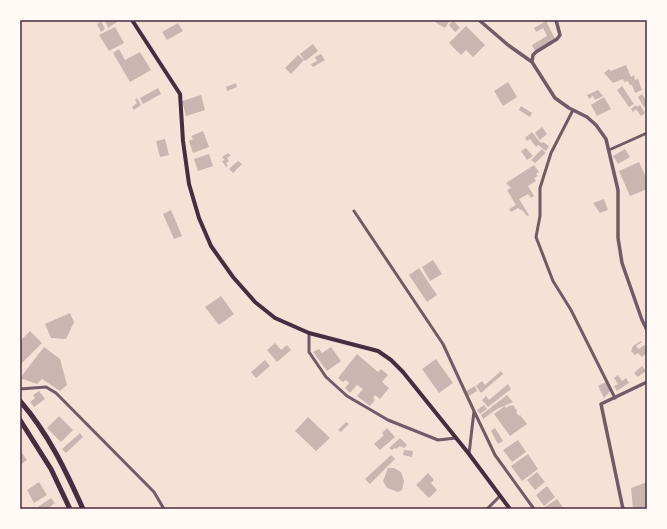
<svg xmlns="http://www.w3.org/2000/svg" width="667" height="529" font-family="'Fira Sans',sans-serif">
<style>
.building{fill:#ccb4b1}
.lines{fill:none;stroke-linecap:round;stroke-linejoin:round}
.minor{stroke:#755966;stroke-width:3}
.tertiary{stroke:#755966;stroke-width:3.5}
.secondary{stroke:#4a2c40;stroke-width:4}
.trunk{stroke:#4a2c40;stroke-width:5}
.neatline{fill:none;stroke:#4a2c40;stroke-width:1.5}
</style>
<rect width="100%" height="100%" fill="#f7e1d7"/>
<!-- building -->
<path class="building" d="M105 20H116L117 22 108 28Z
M436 20H450L445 28 435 22Z
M453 20 460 28 455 32 449 25Z
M101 21 105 29 101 32 97 24Z
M546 21 555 39 535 51 532 45 547 36 543 28 536 32 534 28Z
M178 23 183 31 167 40 162 32Z
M466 26 485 45 473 57 466 50 461 55 449 43Z
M115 27 124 43 109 51 99 35Z
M313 44 318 51 305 61 300 54Z
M119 49 125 60 140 52 151 70 130 82 113 53Z
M321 54 325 60 313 67 311 64 317 61 315 57Z
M298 55 304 60 291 74 285 68Z
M626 65 631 77 634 75 635 80 638 79 642 90 635 93 632 85H630L628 81 624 82 623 79 613 83 604 73 609 69 611 71Z
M508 82 517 97 503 106 494 91Z
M236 83 237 87 227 91 226 87Z
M622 86 634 104 629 107 617 90Z
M158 88 161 94 143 104 140 98Z
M598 90 603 96 595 100 593 96 589 99 587 95Z
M642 94 647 102V105L644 107 638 97Z
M201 95 205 110 186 116 182 101Z
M604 97 611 109 597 116 591 105Z
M137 98 141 105 134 110 132 107 137 103 135 100Z
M636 105 637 107 640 105 645 113 641 116 636 109 633 112 631 109Z
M521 106 532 113 530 117 519 110Z
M542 127 547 134 540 140 535 133Z
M203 131 209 147 193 153 189 141 193 139 191 136Z
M532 132 541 143 543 142 549 146 546 151 538 145 536 147 530 139 527 141 525 138Z
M165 139 169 155 160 157 156 141Z
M526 148 533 156 527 160 521 151Z
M542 149 546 153 535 163 531 160Z
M625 149 630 157 618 164 613 156Z
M228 153 231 155 227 158 229 161 226 163 228 166 226 167 222 161 225 160 222 157Z
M209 154 213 166 198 171 194 159Z
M238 161 242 164 233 173 229 169Z
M639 162 647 179V189L630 196 619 171Z
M534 165 539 172 536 174 538 176 534 178 536 181 528 186 534 196 531 198 528 194 519 199 529 215 527 216 523 211 518 208 511 212 509 209 516 205 507 190 511 188 506 183Z
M604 199 608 210 600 213 593 203Z
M171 210 182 236 174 239 163 214Z
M433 260 442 274 430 281 422 267Z
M419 268 437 295 427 302 409 275Z
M221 296 234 314 219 325 205 307Z
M70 313 74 322 66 339 51 338 45 324Z
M30 331 42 343 20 365V341Z
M641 341 642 342 636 346 639 349 644 345 647 348V353L642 357 638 353 635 355 631 351 633 346Z
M275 343 281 350 287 345 291 350 277 362 267 350Z
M44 347 60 359 67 385 60 391 42 379 37 384 20 378Z
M331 347 341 361 327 371 313 352 319 349 322 353Z
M357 354 378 372 381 369 388 375 382 382 389 388 380 399 375 395 373 398 375 400 370 406 357 396 363 389 357 385 350 393 345 388 349 383 346 380 343 382 338 378Z
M436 359 453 383 439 393 422 369Z
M265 360 270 366 256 378 251 372Z
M642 366 646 371 638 377 634 373Z
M501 371 503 374 481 393 476 386 482 381 485 385Z
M618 375 622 381 626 378 629 383 617 391 614 386 618 384 614 378Z
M606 382 610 391 606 396 604 398 598 386Z
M508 384 511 389 488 407 482 400 486 396 489 400Z
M475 386 477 391 469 396 466 391Z
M39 391 45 399 34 407 30 402 35 398 33 395Z
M507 395 513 402 497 409 483 419 481 415Z
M484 405 487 409 480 414 477 410Z
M510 405 511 406 513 405 517 411 516 412 519 416 520 415 527 424 510 436 494 414 505 406 506 408Z
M59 416 73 430 61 442 47 428Z
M308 417 330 438 316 451 295 431Z
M346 422 349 424 341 432 338 430Z
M387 428 395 437 380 450 374 444 384 435 382 433Z
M495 428 503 441 498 444 491 431Z
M80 433 83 437 66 453 62 449Z
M400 438 407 445 404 448 400 446 396 449 395 448 392 450 389 448Z
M518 440 526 452 512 462 503 450Z
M20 450 27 460 20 465Z
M404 450 413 451 412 457 403 455Z
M528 454 538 469 522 481 511 466Z
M391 455 395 459 370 484 365 479Z
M388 468H394L401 472 404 481 402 490 398 492 387 488 383 481Z
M537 472 545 482 535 490 527 480Z
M428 473 434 480 431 483 437 490 429 498 416 485Z
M39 482 47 495 34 503 27 490Z
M647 482V506L644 507 645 509H633L631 488Z
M547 486 555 497 544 506 536 495Z
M51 498 55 503 47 509H39L38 507Z
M557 499 564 509H542Z"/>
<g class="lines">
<!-- minor -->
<path class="minor" d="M573 110 551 153 540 188V216L536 237 553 281 571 310 615 398
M609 150 647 133
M354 211 443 344 474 411 469 454
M309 333V352L326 377 347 396 388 420 438 440 456 438
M20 389 46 387 56 393 154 492 164 509
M474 411 495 455 534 509
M487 509 500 496"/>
<!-- tertiary -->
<path class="tertiary" d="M479 20 508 45 532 62 555 98 569 108 587 117 596 125 606 139 618 190V238L622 263 642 320 647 330
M532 62 533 55 536 52 557 39 560 35 556 20
M623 509 601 404 647 382"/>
<!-- secondary -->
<path class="secondary" d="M132 20 180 94 183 141 189 184 199 218 211 246 233 277 255 302 275 318 309 333 378 351 391 360 403 372 469 454 510 509"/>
<!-- trunk -->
<path class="trunk" d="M20 401C48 433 66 471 83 509
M20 420 51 469 70 509"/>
</g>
<!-- border -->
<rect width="667" height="529" fill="none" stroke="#fffaf5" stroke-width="42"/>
<rect x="21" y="21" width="625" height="487" class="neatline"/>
</svg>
